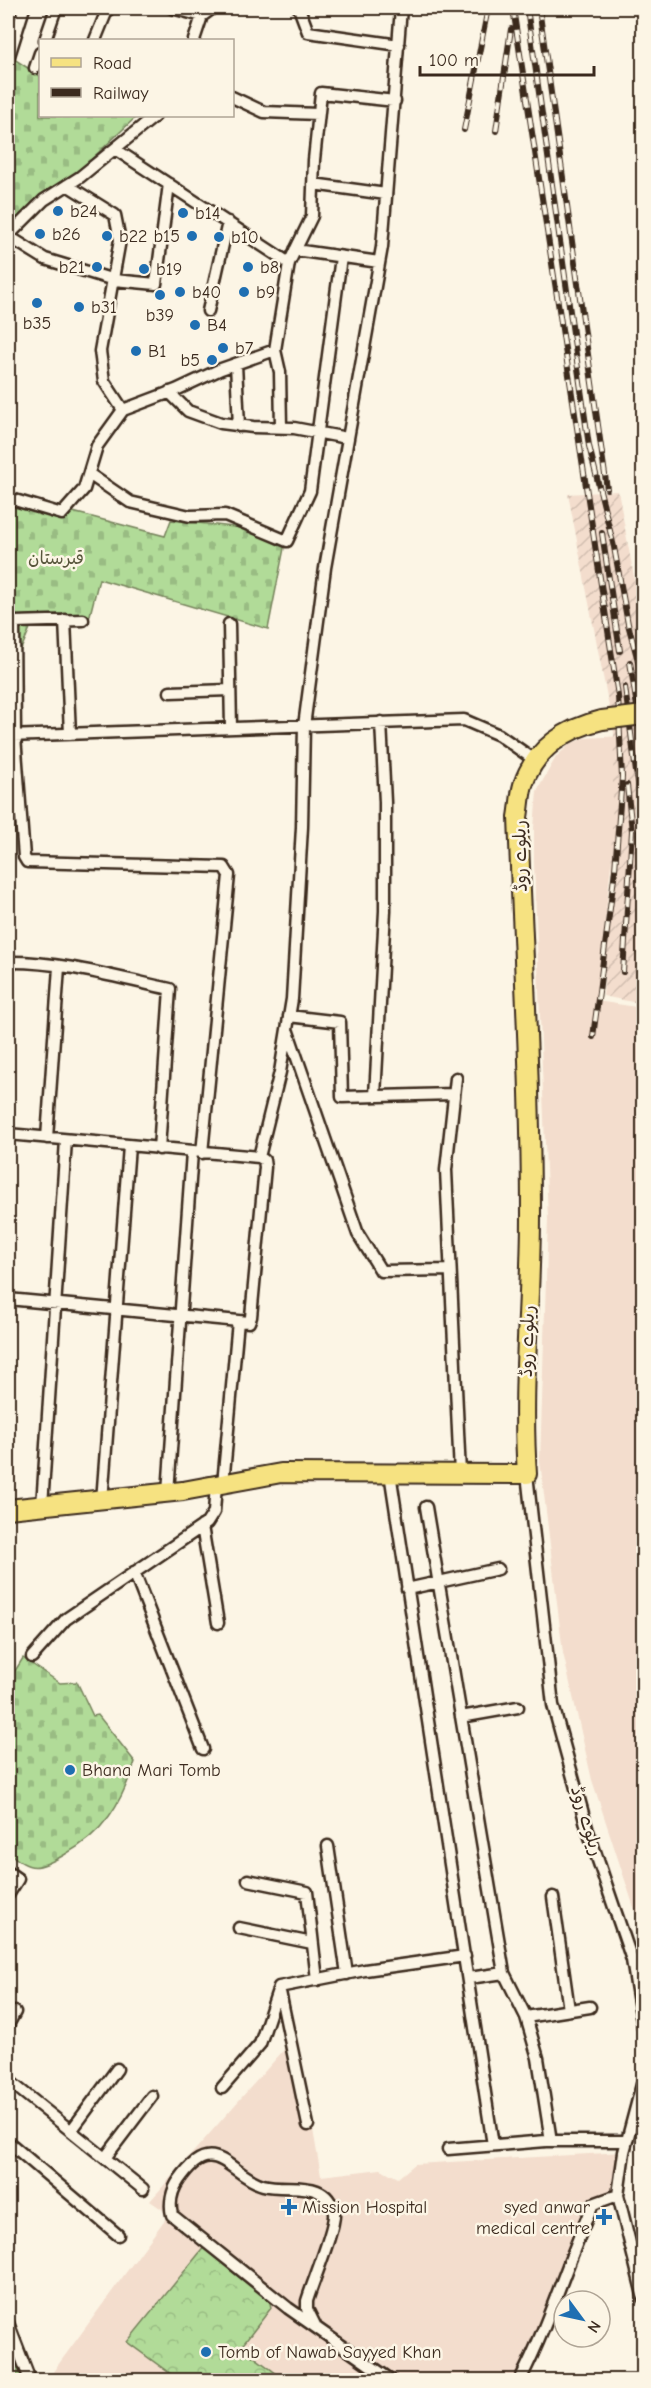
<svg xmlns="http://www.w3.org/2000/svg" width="651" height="2388" font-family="'Comic Neue','Playpen Sans Arabic',sans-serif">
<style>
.built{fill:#f3ddcd}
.industrial{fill:url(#industrial-furrows)}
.forest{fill:url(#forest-crowns);stroke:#76825b;stroke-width:1.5}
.cemetery{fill:url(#cemetery-stones);stroke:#76825b;stroke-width:1.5}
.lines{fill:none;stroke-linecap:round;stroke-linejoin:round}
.minor-casing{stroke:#3b2a1e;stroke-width:15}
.primary-casing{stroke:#3b2a1e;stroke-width:22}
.minor{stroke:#fcf5e5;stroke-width:10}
.primary{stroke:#f6e281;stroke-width:18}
.rail-casing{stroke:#3b2a1e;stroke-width:6}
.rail{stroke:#fcf5e5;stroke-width:4;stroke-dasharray:11;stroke-linecap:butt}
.primary-bridge-casing{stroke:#3b2a1e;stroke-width:22;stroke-linecap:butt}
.primary-bridge{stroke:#f6e281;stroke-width:18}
.poi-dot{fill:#1f6fb2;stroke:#fcf5e5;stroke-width:2}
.labels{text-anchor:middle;stroke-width:5;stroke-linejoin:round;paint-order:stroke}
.poi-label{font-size:18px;fill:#3b2a1e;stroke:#fcf5e5;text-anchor:start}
.park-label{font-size:18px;fill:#58563c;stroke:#fcf5e5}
.street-label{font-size:18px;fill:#3b2a1e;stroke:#fcf5e5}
</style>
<defs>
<pattern id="industrial-furrows" width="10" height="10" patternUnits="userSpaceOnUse" patternTransform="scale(1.5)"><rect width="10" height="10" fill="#f3ddcd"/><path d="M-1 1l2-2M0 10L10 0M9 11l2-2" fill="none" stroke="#d1beb0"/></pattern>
<pattern id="forest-crowns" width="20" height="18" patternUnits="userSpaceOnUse" patternTransform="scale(1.5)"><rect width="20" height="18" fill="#b1db98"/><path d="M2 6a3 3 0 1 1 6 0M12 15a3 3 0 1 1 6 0" fill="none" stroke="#99bc83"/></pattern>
<pattern id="cemetery-stones" width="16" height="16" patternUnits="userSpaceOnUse" patternTransform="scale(1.5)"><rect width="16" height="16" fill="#b1db98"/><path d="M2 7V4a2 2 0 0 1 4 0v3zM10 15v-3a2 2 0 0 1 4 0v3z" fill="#99bc83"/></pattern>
</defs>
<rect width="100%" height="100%" fill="#fcf5e5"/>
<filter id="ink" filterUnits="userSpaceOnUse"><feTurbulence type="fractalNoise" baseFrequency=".0167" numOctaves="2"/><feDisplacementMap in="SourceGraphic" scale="12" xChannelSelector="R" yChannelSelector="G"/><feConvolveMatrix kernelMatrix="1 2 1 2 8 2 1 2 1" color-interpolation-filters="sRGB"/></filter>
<g filter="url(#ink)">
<!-- built -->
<path class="built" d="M624 736 597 1001 643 1008V1935L592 1780 563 1653 540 1461 548 1219 534 862V828L537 791 556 757 570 744 584 738Z
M289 2044 301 2125 312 2124 321 2176 381 2169 398 2178 415 2164 624 2152 618 2195 593 2204 520 2380H47L169 2214 150 2201Z"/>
<!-- industrial -->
<path class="industrial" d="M618 491 643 625V1012L642 1004 603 996 611 878 614 733 568 494Z"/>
<!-- forest -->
<path class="forest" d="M205 2246 269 2297 271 2308 241 2347 285 2380H179L127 2342Z"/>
<!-- cemetery -->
<path class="cemetery" d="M8 55 40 76V116H137L61 188 8 232Z
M8 495 165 536 171 520 287 533 268 629 99 579 88 623 34 619 18 656 8 657Z
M23 1658 60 1683 77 1682 93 1716 98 1715 135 1762C121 1804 104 1833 64 1855 40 1869 29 1873 8 1851V1682Z
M8 2323 29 2380H8Z"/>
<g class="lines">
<!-- minor casing -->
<g class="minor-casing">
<path id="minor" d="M172 8 202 16
M299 8 308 32 399 45
M45 40 56 8
M95 40 108 8
M194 40 202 16 213 8
M8 59 24 8
M35 68 40 53
M232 97 264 112 318 114
M313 184 386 194
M67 185 115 215 120 240 100 351 104 381 123 410
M8 236 45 259 114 280 156 284 169 184
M8 236 44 200 80 177 155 116
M295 250 379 262
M289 263 312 216 314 160 321 93 395 101
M208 311 228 222
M275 350 280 372 281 427
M236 364 239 426
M169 392 188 411 221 423 253 427 294 428 347 438
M89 474 130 502 190 516 225 515 287 541 310 491 341 257
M8 498 62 514 84 489 97 446 123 410 176 390 221 369 275 350 289 263 115 149
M65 620 70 734
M83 620 14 622 15 736 24 857 27 862 224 867 229 875 202 1153
M229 624 231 728
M170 692 230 690
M8 736 464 720 499 735 536 761
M8 962C62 961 118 978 170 989L159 1149
M289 1016 340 1022 342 1097 453 1094
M288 1032 358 1234 381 1271 450 1270
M456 1078 446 1170 460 1474
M375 1096 385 911V802L381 722
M8 1134 259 1157 264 1160 265 1167 251 1317 249 1322 8 1299
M47 1138 59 967
M259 1157 280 1072 292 999 302 827 304 726 325 568 382 247 401 8
M390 1473 493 2145
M527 1474 553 1705 587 1828 632 1960 644 2033
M223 1484 238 1321
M168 1493 192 1152
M102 1501 129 1146
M42 1506 66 1140
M426 1507 504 1973 526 2017 538 2058 551 2141
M202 1526 218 1623
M134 1572 203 1749
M407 1589 498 1569
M32 1657 66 1619 207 1523 214 1512 216 1485
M461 1717 518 1707
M328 1846 347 1974
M8 1872 18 1879 8 1895
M248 1880 307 1892 317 1980
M553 1897 569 2010
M239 1928 312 1943
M469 1978 504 1973
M279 1987 365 1970 465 1956
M279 1987 308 2125
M526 2017 590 2007
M8 2025 15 2012
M644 2077 624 2152 618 2195 644 2299
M8 2080 143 2189
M222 2088 260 2044 279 1987
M71 2131 117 2069
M12 2145 118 2235
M448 2149 546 2141H627
M105 2158 152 2096
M8 2323 30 2380
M316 2327 307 2309V2301C312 2284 336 2226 334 2213 327 2177 288 2192 263 2185 229 2175 214 2129 179 2180 172 2190 169 2203 172 2215L288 2308 391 2380
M520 2380C549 2324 567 2262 593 2204L618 2195"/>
</g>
<!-- primary casing -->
<g class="primary-casing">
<path id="primary" d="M8 1509 183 1491 281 1473 527 1474C521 1388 531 1302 531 1216 531 1083 523 950 518 817 520 806 520 795 523 785 535 748 567 728 602 720"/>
</g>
<!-- minor -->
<use href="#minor" class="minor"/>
<!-- primary -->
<use href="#primary" class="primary"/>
<!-- rail casing -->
<g class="rail-casing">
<path id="rail" d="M513 8 618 696 622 777 615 870 593 1037
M527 8 589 446 614 547 628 624 644 683
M539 8 607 489
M464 130 488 8
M496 131 511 29
M602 533 620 651
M630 662 644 751
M625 687 636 772 644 803
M639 832 644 973
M623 972 632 831 627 785"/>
</g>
<!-- rail -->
<use href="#rail" class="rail"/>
<!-- primary-bridge casing -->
<g class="primary-bridge-casing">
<path id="primary-bridge" d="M602 720 644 715"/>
</g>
<!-- primary-bridge -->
<use href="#primary-bridge" class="primary-bridge"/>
</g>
</g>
<!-- markers -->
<g class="poi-dot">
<circle cx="58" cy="211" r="6"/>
<circle cx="183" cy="213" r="6"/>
<circle cx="40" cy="234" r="6"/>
<circle cx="107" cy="236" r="6"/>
<circle cx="192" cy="236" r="6"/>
<circle cx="219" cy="237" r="6"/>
<circle cx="97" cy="267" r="6"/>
<circle cx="248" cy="267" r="6"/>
<circle cx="144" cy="269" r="6"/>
<circle cx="180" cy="292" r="6"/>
<circle cx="244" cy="292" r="6"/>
<circle cx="160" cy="295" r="6"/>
<circle cx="37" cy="303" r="6"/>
<circle cx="79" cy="307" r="6"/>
<circle cx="195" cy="325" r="6"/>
<circle cx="223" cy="348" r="6"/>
<circle cx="136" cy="351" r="6"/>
<circle cx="212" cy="360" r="6"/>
<circle cx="70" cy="1770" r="6"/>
<path d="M286 2198h6v6h6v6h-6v6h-6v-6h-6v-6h6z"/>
<path d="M601 2208h6v6h6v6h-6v6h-6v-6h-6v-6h6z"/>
<circle cx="206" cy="2352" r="6"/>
</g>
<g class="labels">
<!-- poi labels -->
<g class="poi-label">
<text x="70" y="217">b24</text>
<text x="195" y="219">b14</text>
<text x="52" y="240">b26</text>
<text x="119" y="242">b22</text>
<text x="180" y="242" text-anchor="end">b15</text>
<text x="231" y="243">b10</text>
<text x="85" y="273" text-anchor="end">b21</text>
<text x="260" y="273">b8</text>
<text x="156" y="275">b19</text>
<text x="192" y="298">b40</text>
<text x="256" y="298">b9</text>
<text x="91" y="313">b31</text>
<text x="160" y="321" text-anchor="middle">b39</text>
<text x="37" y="329" text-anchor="middle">b35</text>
<text x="207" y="331">B4</text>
<text x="235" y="354">b7</text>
<text x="148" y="357">B1</text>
<text x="200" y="366" text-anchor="end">b5</text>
<text x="82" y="1776">Bhana Mari Tomb</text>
<text x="302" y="2213">Mission Hospital</text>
<text x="590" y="2213" text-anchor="end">syed anwar<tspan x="590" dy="21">medical centre</tspan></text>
<text x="218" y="2358">Tomb of Nawab Sayyed Khan</text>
</g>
<!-- park labels -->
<g class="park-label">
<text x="56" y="564">قبرستان</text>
</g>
<!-- street labels -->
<g class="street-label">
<text transform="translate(520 856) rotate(-91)" y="6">ریلوے روڈ</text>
<text transform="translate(527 1341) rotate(-88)" y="6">ریلوے روڈ</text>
<text transform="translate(587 1821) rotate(73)" y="6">ریلوے روڈ</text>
</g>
</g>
<!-- margin -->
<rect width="651" height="2388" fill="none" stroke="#fcf5e5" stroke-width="30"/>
<rect x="15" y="15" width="621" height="2358" fill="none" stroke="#3b2a1e" stroke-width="2" filter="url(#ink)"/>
<!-- legend -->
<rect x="39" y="39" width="195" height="78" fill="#fcf5e5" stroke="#afa495" stroke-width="1.5"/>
<rect x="51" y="58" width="30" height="9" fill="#f6e281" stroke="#afa495" stroke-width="1.5"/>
<text x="93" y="69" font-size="18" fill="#3b2a1e">Road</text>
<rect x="51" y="88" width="30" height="9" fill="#3b2a1e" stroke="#afa495" stroke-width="1.5"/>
<text x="93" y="99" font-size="18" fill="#3b2a1e">Railway</text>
<!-- north arrow -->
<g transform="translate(582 2319) rotate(123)"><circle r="28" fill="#fcf5e5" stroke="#afa495" stroke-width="1.5"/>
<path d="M0-4.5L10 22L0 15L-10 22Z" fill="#1f6fb2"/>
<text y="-9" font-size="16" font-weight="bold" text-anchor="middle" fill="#3b2a1e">N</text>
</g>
<!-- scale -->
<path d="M420 66v9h174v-9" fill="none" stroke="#3b2a1e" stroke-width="3"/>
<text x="429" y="66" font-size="18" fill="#3b2a1e" stroke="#fcf5e5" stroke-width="4.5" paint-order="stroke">100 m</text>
</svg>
